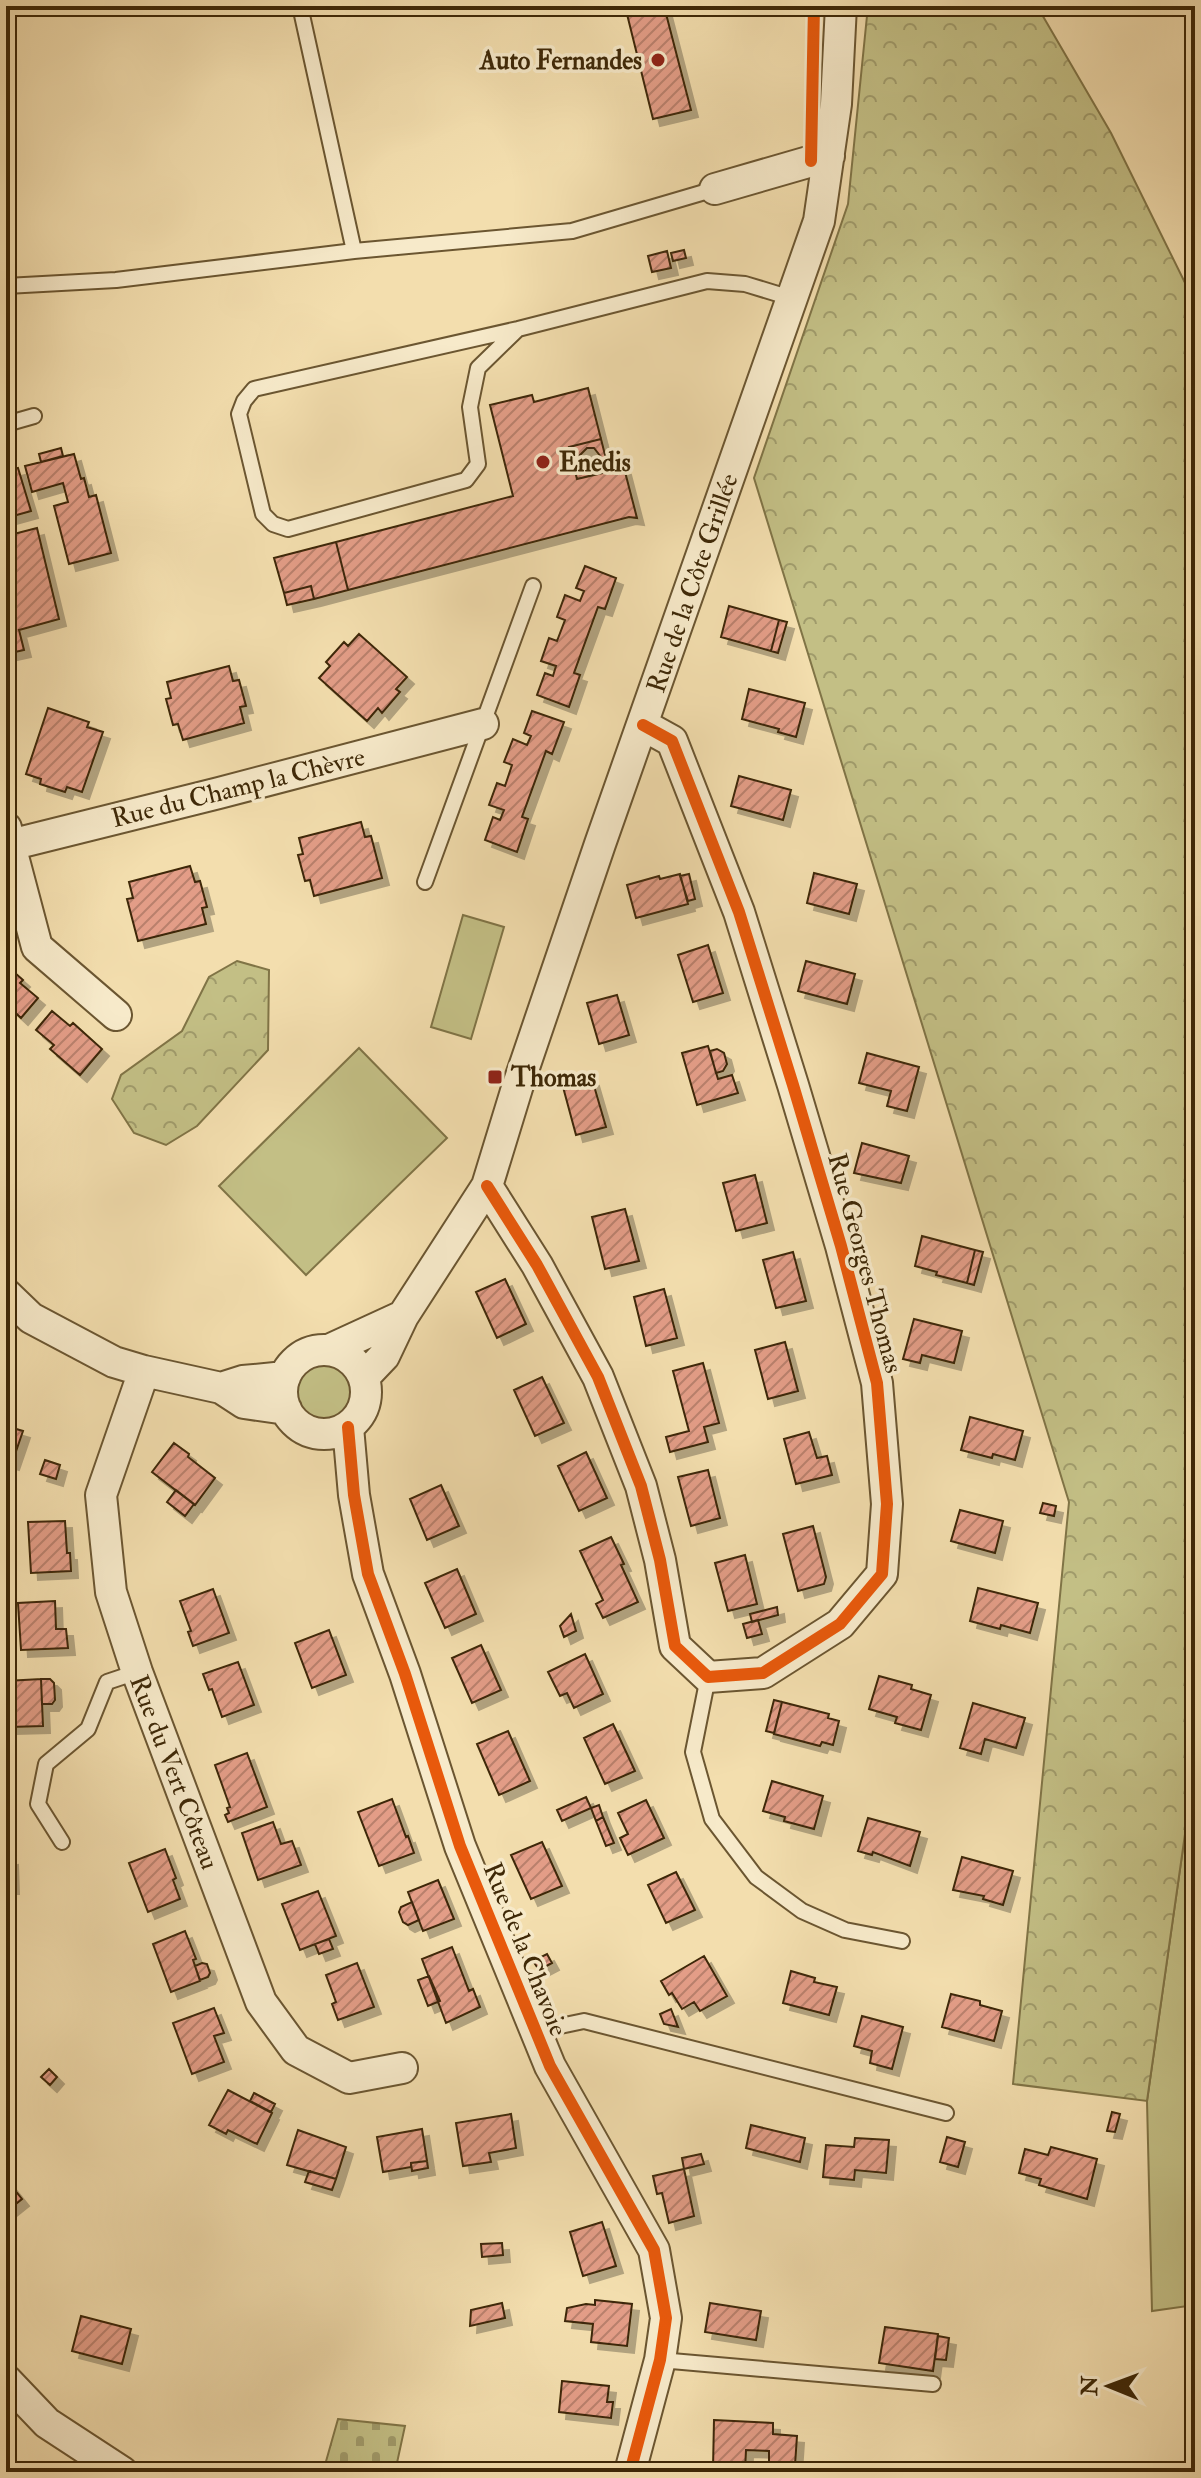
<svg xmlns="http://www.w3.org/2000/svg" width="1201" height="2478" font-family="'IM FELL Double Pica',serif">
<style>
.grass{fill:#c3bf85;stroke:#807446;stroke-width:2}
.forest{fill:url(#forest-crowns);stroke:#807446;stroke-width:2}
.cemetery{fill:url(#cemetery-stones);stroke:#807446;stroke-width:2}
.building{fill:url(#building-hatch);stroke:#3e2807;stroke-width:2;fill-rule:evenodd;filter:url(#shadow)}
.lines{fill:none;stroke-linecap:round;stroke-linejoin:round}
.lane-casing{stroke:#6b5631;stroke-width:18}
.street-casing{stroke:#6b5631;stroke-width:34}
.lane{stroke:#f7eaca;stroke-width:14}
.street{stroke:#f7eaca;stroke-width:30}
.cycleway-casing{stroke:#f7eaca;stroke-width:17}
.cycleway{stroke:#e8590c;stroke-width:12}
.poi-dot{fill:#8f2418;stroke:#f7eaca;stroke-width:3}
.labels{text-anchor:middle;stroke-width:7;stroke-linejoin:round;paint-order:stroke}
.poi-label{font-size:26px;font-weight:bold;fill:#3e2807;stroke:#f7eaca;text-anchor:start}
.street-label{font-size:26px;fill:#3e2807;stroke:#f7eaca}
</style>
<defs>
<pattern id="forest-crowns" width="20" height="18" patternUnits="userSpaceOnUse" patternTransform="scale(2)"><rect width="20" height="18" fill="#c3bf85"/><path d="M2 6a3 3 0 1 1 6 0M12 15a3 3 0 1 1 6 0" fill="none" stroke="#a09b6b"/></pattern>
<pattern id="cemetery-stones" width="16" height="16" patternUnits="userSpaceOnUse" patternTransform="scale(2)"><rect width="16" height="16" fill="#c3bf85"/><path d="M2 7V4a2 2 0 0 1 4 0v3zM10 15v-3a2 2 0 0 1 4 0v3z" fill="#a09b6b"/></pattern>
<pattern id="building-hatch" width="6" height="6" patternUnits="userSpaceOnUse" patternTransform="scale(2)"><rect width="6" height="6" fill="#e39d87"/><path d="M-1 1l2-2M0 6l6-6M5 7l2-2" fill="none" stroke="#b9806c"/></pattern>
<filter id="shadow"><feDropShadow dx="7" dy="7" stdDeviation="0" flood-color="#0004"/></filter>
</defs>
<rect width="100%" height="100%" fill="#f3deae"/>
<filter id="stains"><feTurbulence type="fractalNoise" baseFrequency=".0025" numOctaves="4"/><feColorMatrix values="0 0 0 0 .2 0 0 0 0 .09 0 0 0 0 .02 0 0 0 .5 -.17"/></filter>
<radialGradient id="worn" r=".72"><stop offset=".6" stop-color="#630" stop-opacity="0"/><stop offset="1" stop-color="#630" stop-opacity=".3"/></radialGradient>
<!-- grass -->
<path class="grass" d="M463 915 504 927 471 1039 431 1027Z
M359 1048 447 1138 306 1275 219 1186Z
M269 1394a55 55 0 1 1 110 0a55 55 0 1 1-110 0Z
M1195 1813V2305L1152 2311 1147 2101 1186 1827Z"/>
<!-- forest -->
<path class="forest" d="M868 6H1037L1111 133 1195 303V1813L1186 1827 1147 2101 1013 2084 1069 1502 754 478 848 204Z
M237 961 269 970 268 1050 197 1126 166 1145 134 1133 112 1099 121 1075 182 1031 209 977Z"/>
<!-- cemetery -->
<path class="cemetery" d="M338 2419 405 2426 395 2472H323Z"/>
<!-- building -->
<path class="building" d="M625 6H664L691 110 653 119Z
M684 250 686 258 673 261 671 253Z
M667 251 671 268 652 272 648 256Z
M588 388 601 439 569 447 577 479 624 468 637 518 629 517 348 590 336 542 513 496 490 405 532 395 534 402Z
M601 439 609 471 577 479 569 447ZM587 448H594L601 457 600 464 595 470H587L579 463V456Z
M61 448 63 456 41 462 39 454Z
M74 454 81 479 84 478 89 497 96 495 111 553 69 564 54 506 68 502 63 483 32 492 25 466Z
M18 468 31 511 6 518V471Z
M37 528 59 619 19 630 24 650 6 654V536Z
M336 542 348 590 314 599 311 586 284 593 274 558Z
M585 566 616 578 605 609 598 607 574 673 580 675 569 707 537 695 545 673 553 676 556 666 541 661 549 638 557 641 565 620 557 617 565 595 580 601 584 591 576 588Z
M311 586 314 599 287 605 284 593Z
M729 606 779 620 771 651 721 637Z
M779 620 787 622 778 653 771 651Z
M359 634 407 677 396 689 400 692 382 713 378 708 367 721 319 678 330 666 326 662 344 642 348 646Z
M229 666 233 681 239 680 246 706 240 707 244 723 183 740 178 724 173 725 166 699 171 698 167 682Z
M749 689 805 703 796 737 778 732 779 729 742 719Z
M48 708 89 722 87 727 103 732 82 792 67 787 65 792 40 784 41 779 26 774Z
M532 711 564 722 552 754 546 751 522 817 528 819 517 852 485 840 493 817 500 820 504 810 489 805 497 783 505 786 512 765 504 762 513 739 527 745 531 736 524 733Z
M739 776 791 790 783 820 731 806Z
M361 822 365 837 371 836 382 878 314 896 310 880 305 881 298 855 303 854 299 838Z
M190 866 195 882 200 881 207 907 202 908 206 924 138 941 127 899 133 898 129 882Z
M814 873 857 884 849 914 807 903Z
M680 874 688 904 636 918 627 885 659 876 660 879Z
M689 874 695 899 688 901 680 876Z
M708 945 723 993 693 1002 678 955Z
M806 961 855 974 847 1004 798 991Z
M6 965 23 980 20 983 38 998 21 1018 6 1004Z
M617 995 629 1035 599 1044 587 1003Z
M52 1011 70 1026 73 1023 102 1049 80 1075 50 1049 54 1045 36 1030Z
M708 1046 718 1079 732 1075 738 1093 697 1105 682 1053Z
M717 1049 724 1053 727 1064 723 1071 716 1073 710 1051Z
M867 1053 919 1067 907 1111 887 1106 891 1091 859 1083Z
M592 1079 606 1127 576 1135 563 1087Z
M862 1143 909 1156 901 1183 854 1173Z
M755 1175 767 1223 736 1231 723 1183Z
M625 1209 639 1261 605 1269 592 1217Z
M922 1236 975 1250 967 1283 936 1275 937 1272 915 1266Z
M975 1250 983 1252 974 1285 967 1283Z
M793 1252 806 1301 776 1308 763 1260Z
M505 1279 526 1324 497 1338 476 1292Z
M664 1289 677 1338 646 1346 634 1297Z
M914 1319 962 1331 954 1363 922 1355 920 1363 903 1359Z
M785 1342 798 1391 768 1399 755 1350Z
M703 1363 719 1423 704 1427 708 1442 670 1452 666 1437 689 1431 673 1371Z
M542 1377 564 1423 535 1436 514 1390Z
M970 1417 1023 1431 1015 1460 993 1454 992 1458 961 1450Z
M6 1426 23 1431 12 1463 6 1461Z
M809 1432 817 1458 827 1456 832 1475 796 1484 784 1439Z
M174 1443 189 1454 188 1457 215 1478 195 1505 152 1472Z
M586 1452 607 1498 579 1511 558 1466Z
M45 1460 60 1465 56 1479 40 1474Z
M708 1470 720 1518 691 1526 678 1477Z
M441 1485 459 1526 427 1540 410 1499Z
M176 1490 194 1504 185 1516 167 1502Z
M1043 1503 1056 1506 1054 1516 1040 1513Z
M960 1510 1003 1521 995 1553 951 1541Z
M65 1521 67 1553H70L71 1571 31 1573 28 1522Z
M813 1526 826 1577 824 1584 798 1591 783 1534Z
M611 1537 624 1564 621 1565 638 1602 603 1618 596 1604 603 1600 580 1551Z
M745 1555 757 1604 728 1611 715 1563Z
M457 1569 476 1614 445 1628 425 1583Z
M978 1588 1038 1603 1030 1633 1001 1625 1000 1629 970 1621Z
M213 1589 229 1633 193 1646 188 1632 191 1631 180 1601Z
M55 1601 56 1629H66L68 1648 21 1650 18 1603Z
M777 1607 778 1615 752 1622 750 1614Z
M571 1614 576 1631 564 1637 560 1626Z
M758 1620 762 1634 747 1638 743 1624Z
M329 1630 346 1675 312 1688 295 1643Z
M481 1645 501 1690 472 1703 452 1658Z
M585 1654 603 1694 574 1708 567 1693 560 1696 548 1672Z
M238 1662 254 1705 222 1717 212 1689 209 1690 203 1674Z
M879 1676 912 1685 911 1689 931 1695 921 1730 895 1723 897 1717 869 1709Z
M41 1679 43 1726 9 1727 6 1681Z
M41 1679H50L54 1683 55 1700 52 1704H42Z
M774 1700 782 1702 774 1733 766 1731Z
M782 1702 829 1714 828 1718 839 1721 833 1745 822 1742 820 1746 774 1734Z
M973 1703 1025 1718 1016 1748 985 1739 981 1754 960 1748Z
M613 1724 635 1771 605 1784 584 1738Z
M508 1731 530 1781 499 1795 477 1744Z
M247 1753 267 1807 228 1822 225 1815 229 1813 227 1808 230 1807 215 1765Z
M772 1781 823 1796 814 1829 784 1821 785 1817 763 1811Z
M586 1797 591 1808 562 1821 557 1810Z
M392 1799 406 1837 408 1836 414 1853 379 1866 358 1812Z
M646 1800 664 1838 628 1855 620 1838 628 1834 618 1813Z
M599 1805 603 1817 596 1821 591 1808Z
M603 1817 614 1843 606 1846 596 1821Z
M868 1818 920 1832 910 1866 873 1852 872 1855 858 1851Z
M273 1822 281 1844 292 1841 301 1865 258 1880 242 1833Z
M542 1842 562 1886 531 1899 511 1855Z
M165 1849 176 1878 173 1880 180 1899 148 1912 129 1863Z
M962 1857 1013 1871 1003 1905 983 1899 984 1896 953 1890Z
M11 1858 12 1887H6V1859Z
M676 1872 695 1910 666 1923 648 1885Z
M438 1880 454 1919 423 1931 408 1892Z
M318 1891 336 1936 300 1950 282 1904Z
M412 1902 419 1920 408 1925 403 1922 399 1912 401 1907Z
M185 1931 196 1959 193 1960 200 1981 171 1992 153 1944Z
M329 1939 333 1949 319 1954 315 1944Z
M452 1947 469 1991 473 1989 480 2007 446 2023 422 1959Z
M547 1954 552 1963 539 1970 533 1961Z
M704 1956 727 1996 700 2011 694 2002 682 2009 672 1993 669 1995 661 1981Z
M202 1963 207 1964 210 1973 208 1977 200 1980 195 1966Z
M357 1963 374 2007 338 2020 332 2004 336 2002 326 1975Z
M791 1971 815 1978 814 1982 837 1987 829 2015 783 2003Z
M429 1976 440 2001 428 2006 418 1980Z
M951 1994 980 2001V2005L1002 2011 994 2041 942 2027Z
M214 2008 224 2033 214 2036 224 2062 192 2074 173 2023Z
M671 2009 678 2027 664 2024 660 2014Z
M862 2016 903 2027 892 2069 870 2063 872 2051 854 2046Z
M49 2069 57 2077 50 2085 41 2077Z
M228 2090 272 2113 257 2144 228 2130 226 2134 209 2125Z
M254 2093 275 2104 271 2112 250 2101Z
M1112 2112 1120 2114 1115 2132 1107 2131Z
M511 2114 516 2148 489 2153 491 2162 463 2166 456 2123Z
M751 2125 805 2138 800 2162 746 2148Z
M422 2129 427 2161 411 2163V2167L383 2172 377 2137Z
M298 2130 346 2147 336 2179 287 2165Z
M947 2137 965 2142 958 2167 940 2162Z
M855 2138 889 2140 886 2173 855 2170 854 2180 823 2177 826 2145 854 2147Z
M1051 2147 1097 2159 1087 2199 1039 2185 1041 2179 1019 2173 1025 2149 1048 2155Z
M701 2154 704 2164 684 2169 682 2158Z
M427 2161 428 2168 412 2171 411 2163Z
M684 2169 694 2216 669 2223 662 2193 657 2194 653 2176Z
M309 2171 336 2179 332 2190 305 2182Z
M6 2179 22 2199 6 2212Z
M602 2222 616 2266 583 2276 570 2232Z
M502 2243 503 2255 482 2257 481 2244Z
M595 2300 632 2304 627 2346 591 2342 593 2324 565 2321 567 2308 586 2304 595 2305Z
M502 2303 505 2318 470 2326 471 2310Z
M710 2303 761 2311 756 2340 705 2332Z
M81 2316 131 2329 122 2364 72 2351Z
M885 2327 938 2334 933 2371 879 2363Z
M938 2336 949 2338 946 2360 935 2359Z
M562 2381 609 2386 607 2402H613L611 2418 559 2412Z
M714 2420 773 2423V2434L797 2436 795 2465 769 2464V2451L746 2450 745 2471 713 2469Z"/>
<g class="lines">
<!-- lane casing -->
<g class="lane-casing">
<path id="lane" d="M300 6 354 251
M6 286 116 280 354 251 572 231 715 189
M518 329 478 368 470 407 478 464 466 480 288 529 273 524 263 514 239 414 244 401 254 389 518 329 707 281 745 284 791 298
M6 424 34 416
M425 882 533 586
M708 1677 693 1752 712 1819 756 1877 802 1911 845 1930 902 1941
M62 1842 38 1804 46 1764 88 1729 107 1682 137 1672
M536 2031 584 2021 946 2113
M660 2360 933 2384"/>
</g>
<!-- street casing -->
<g class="street-casing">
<path id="street" d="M715 189 829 156
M6 828 10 845 219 793 483 724
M10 845 37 947 116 1015
M487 1186 537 1265 598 1377 641 1486 660 1560 675 1646 708 1677 763 1673 840 1624 882 1574 887 1504 877 1383 841 1246 793 1085 739 912 672 741 643 725
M6 1294 31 1318 114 1362 144 1371 221 1388 244 1403 286 1409
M329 1350 403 1316
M282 1392a42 42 0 1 1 84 0a42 42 0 1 1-84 0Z
M144 1371 101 1495 111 1592 137 1672 261 2002 296 2050 349 2078 402 2068
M364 1377 384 1356 403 1316 487 1186 517 1088 600 844 819 221 836 104 841 6
M221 1388 243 1381 285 1377
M348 1427 354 1495 368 1574 405 1674 460 1846 550 2066 654 2250 666 2318 660 2360 630 2472
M6 2380 47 2423 122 2472"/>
</g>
<!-- lane -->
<use href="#lane" class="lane"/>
<!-- street -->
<use href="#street" class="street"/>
<!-- cycleway casing -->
<g class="cycleway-casing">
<path id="cycleway" d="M811 161 814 6
M487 1186 537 1265 598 1377 641 1486 660 1560 675 1646 708 1677 763 1673 840 1624 882 1574 887 1504 877 1383 841 1246 793 1085 739 912 672 741 643 725
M348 1427 354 1495 368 1574 405 1674 460 1846 550 2066 654 2250 666 2318 660 2360 630 2472"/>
</g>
<!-- cycleway -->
<use href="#cycleway" class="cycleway"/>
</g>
<!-- markers -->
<g class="poi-dot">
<circle cx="658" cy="60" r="8"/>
<circle cx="543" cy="462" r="8"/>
<rect x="487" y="1069" width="16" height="16" rx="4"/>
</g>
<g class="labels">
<!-- poi labels -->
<g class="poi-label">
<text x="642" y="69" text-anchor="end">Auto Fernandes</text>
<text x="559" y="471">Enedis</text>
<text x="511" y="1086">Thomas</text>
</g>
<!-- street labels -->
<g class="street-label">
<text transform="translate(692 583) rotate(-71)" y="9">Rue de la Côte Grillée</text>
<text transform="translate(238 787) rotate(-14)" y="9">Rue du Champ la Chèvre</text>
<text transform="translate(866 1263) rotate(75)" y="9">Rue Georges Thomas</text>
<text transform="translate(175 1772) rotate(69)" y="9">Rue du Vert Côteau</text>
<text transform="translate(526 1949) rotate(68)" y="9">Rue de la Chavoie</text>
</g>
</g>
<!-- margin -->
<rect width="1201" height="2478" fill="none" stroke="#f3deae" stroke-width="32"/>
<rect x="8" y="8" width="1185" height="2462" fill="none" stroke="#3e2807" stroke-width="4"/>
<rect x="16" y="16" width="1169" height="2446" fill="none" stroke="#3e2807" stroke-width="2"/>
<!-- north arrow -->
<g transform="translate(1109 2386) rotate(271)" stroke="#f7eaca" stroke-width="6" paint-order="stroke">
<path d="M0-6L14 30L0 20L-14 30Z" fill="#3e2807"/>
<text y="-12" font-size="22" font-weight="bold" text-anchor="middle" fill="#3e2807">N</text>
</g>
<rect width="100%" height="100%" filter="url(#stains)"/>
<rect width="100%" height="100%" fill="url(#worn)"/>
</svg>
